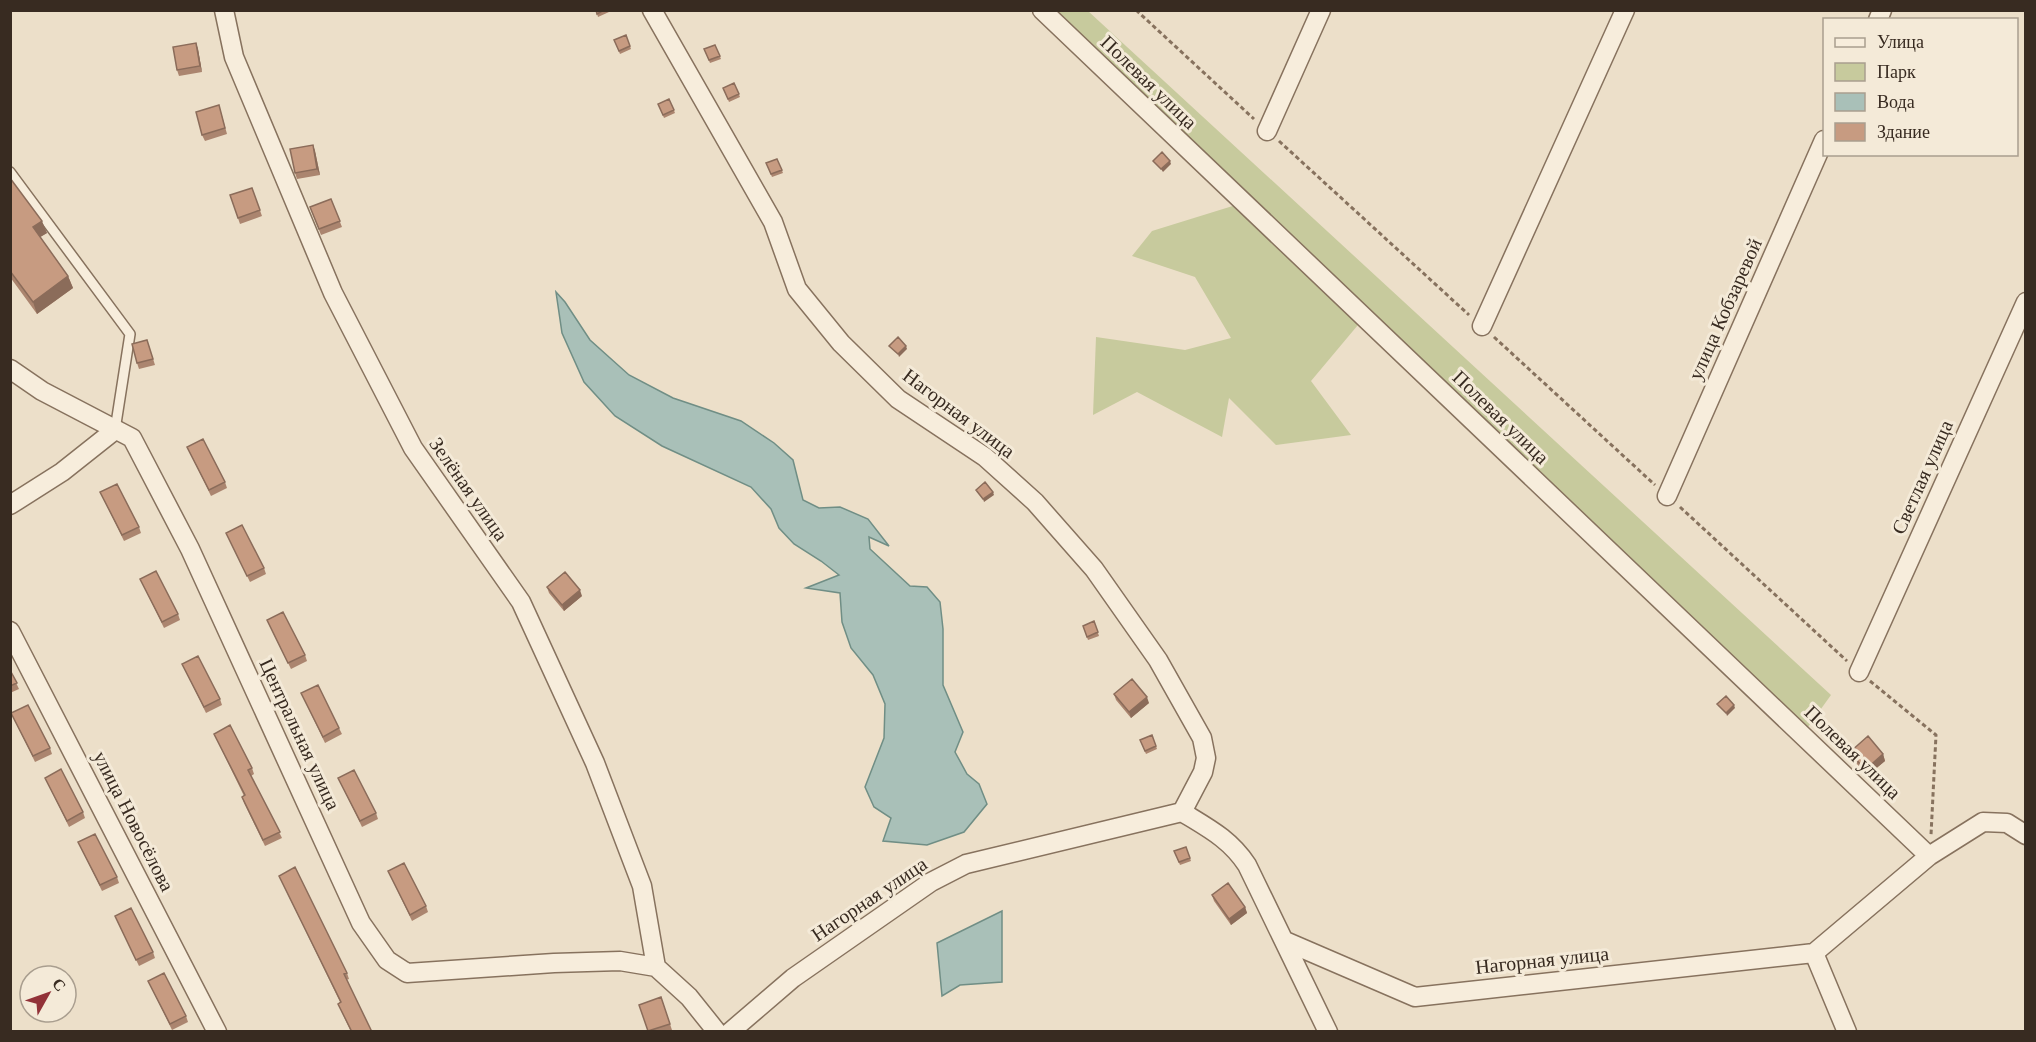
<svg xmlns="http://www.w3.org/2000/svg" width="2036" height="1042" font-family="'Times New Roman',serif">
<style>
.green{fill:#c7ca9d}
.water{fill:#a9c0b8;stroke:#708e85;stroke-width:1.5}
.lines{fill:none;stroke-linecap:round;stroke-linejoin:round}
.lane-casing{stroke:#87725e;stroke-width:12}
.street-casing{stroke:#87725e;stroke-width:21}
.path{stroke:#87725e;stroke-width:3;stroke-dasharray:4.5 3;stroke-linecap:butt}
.lane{stroke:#f7eddc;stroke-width:9}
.street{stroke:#f7eddc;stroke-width:18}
.wall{fill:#ab856f}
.shaded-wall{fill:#8b6c5a}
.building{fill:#c79b81;stroke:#8b6c5a;stroke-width:1.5}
.labels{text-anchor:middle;stroke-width:6;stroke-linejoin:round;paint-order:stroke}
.street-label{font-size:20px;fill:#382b21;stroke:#f4ead8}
</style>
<rect width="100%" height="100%" fill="#ecdfc9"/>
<!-- green -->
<path class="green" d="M1049 11H1088L1831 695 1808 727 1368 313 1311 381 1351 435 1276 445 1229 398 1222 437 1137 392 1093 415 1096 337 1185 350 1231 338 1195 277 1132 256 1152 231 1252 200Z"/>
<!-- water -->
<path class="water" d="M556 292 565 302 590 340 629 375 673 398 741 421 774 443 793 460 803 500 819 508 840 507 868 519 889 546 869 537 870 549 910 586 927 587 940 602 943 629V685L963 732 955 752 967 774 979 784 987 804 964 832 927 845 883 841 891 818 874 807 865 787 884 738 885 704 873 675 851 648 842 622 840 593 806 588 839 575 821 561 794 544 779 528 771 509 751 487 662 446 615 416 584 382 562 333Z
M1002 911V982L960 985 942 996 937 943Z"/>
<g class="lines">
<!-- lane casing -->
<g class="lane-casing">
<path id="lane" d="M10 172 130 334 115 430"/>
</g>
<!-- street casing -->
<g class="street-casing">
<path id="street" d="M224 10 234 57 333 293 413 448 521 602 595 763 642 886 656 967
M652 10 773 222 797 289 841 343 898 399 985 457 1035 502 1094 569 1158 660 1202 738 1206 758 1203 772 1182 812
M1042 10 1929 856
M1878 20 1882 10
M1267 131 1321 10
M1482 326 1625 10
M10 369 42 391 132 438 190 549 361 923 387 960 407 973 554 963 620 961 656 967 689 997 717 1032
M1667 496 1824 140
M10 505 62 472 115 430
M10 631 217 1032
M1859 672 2026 302
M1285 941 1415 997 1814 953
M730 1032 793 978 931 882 966 864 1182 812C1208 828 1230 839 1247 865L1328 1032
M1847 1032 1814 953 1929 856 1983 822 2007 823 2026 835"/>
</g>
<!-- path -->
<path class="path" d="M1136 10 1254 119
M1279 141 1469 315
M1494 337 1655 485
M1680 507 1847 661
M1870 681 1936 735 1931 835"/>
<!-- lane -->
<use href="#lane" class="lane"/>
<!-- street -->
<use href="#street" class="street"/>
</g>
<!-- wall -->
<path class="wall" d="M596 10H609V12L598 17Z
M626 35 631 49 620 54 614 40Z
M196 43 198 49 202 72 179 76 177 70Z
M715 45 721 59 710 63 704 49Z
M734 83 740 97 729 102 723 88Z
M669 99 675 113 664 118 658 104Z
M221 112 227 134 205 141 202 135Z
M313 145 315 151 320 175 297 179 295 173Z
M777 159 783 173 772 177 766 163Z
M10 178 47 233 40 237 68 276 73 288 37 314 10 277Z
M252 188 262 216 240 224 230 195Z
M331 199 342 227 321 235 310 207Z
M147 340 155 365 139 369 137 363Z
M187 447 225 482 227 488 211 496Z
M100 492 139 527 141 533 124 541Z
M226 533 264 568 266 574 250 582Z
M140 579 178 614 180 620 164 628Z
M547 587 582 596 564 611 549 593Z
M267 620 305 655 307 661 291 669Z
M1094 621 1099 636 1088 640 1083 626Z
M182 664 220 699 222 705 206 713Z
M10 670 19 689 10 693Z
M301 693 339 728 342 734 325 743Z
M1114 694 1149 703 1131 718 1116 700Z
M11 713 50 748 52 754 35 762Z
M214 734 252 768 254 774 251 776 282 838 265 846 244 803 242 797 244 796Z
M1152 735 1157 749 1146 754 1140 740Z
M1850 752 1883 754 1885 761 1867 776 1852 758Z
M45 778 83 812 85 818 69 827Z
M338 778 376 813 378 819 362 827Z
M78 842 117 877 119 883 102 891Z
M1186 847 1191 861 1180 865 1174 851Z
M388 871 426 906 428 912 412 921Z
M279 876 347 973 349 979 346 980 372 1032H351L338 1004 340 1002Z
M1212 895 1245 907 1247 913 1231 925 1214 901Z
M115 916 153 952 155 958 139 966Z
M148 981 186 1016 188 1022 172 1030Z
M661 997 672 1030 667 1032H648Z"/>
<!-- shaded-wall -->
<path class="shaded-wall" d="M196 43 198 49 202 72 200 66Z
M313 145 315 151 320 175 317 169Z
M1170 161 1171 164 1163 172 1161 169Z
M42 221 47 233 37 239 33 227Z
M68 276 73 288 37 314 33 302Z
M906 346 907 349 899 357 898 354Z
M993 492 994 495 984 502 983 499Z
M580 590 582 596 564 611 562 605Z
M1147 697 1149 703 1131 718 1129 712Z
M1734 705 1735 708 1727 716 1726 713Z
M1883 754 1885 761 1867 776 1865 770Z
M1245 907 1247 913 1231 925 1229 919Z"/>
<!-- building -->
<path class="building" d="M596 10H604L597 14Z
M626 35 630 46 619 51 614 40Z
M196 43 200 66 177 70 173 47Z
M715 45 720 56 709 60 704 49Z
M734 83 739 94 728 99 723 88Z
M669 99 674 110 663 115 658 104Z
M219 105 225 128 202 135 196 112Z
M313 145 317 169 295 173 290 149Z
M1162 152 1170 161 1161 169 1153 161Z
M777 159 782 170 771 174 766 163Z
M10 178 42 221 33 227 68 276 33 302 10 271Z
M252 188 260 210 238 218 230 195Z
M331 199 340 221 319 229 310 207Z
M898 337 906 346 898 354 889 346Z
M147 340 153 359 137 363 132 344Z
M203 439 225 482 209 490 187 447Z
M985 482 993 492 983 499 976 490Z
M117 484 139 527 122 535 100 492Z
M242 525 264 568 247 576 226 533Z
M156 571 178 614 162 622 140 579Z
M565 572 580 590 562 605 547 587Z
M283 612 305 655 288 663 267 620Z
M1094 621 1098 632 1087 637 1083 626Z
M198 656 220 699 204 707 182 664Z
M10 670 17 683 10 686Z
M1132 679 1147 697 1129 712 1114 694Z
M318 685 339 728 323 737 301 693Z
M1726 696 1734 705 1726 713 1717 704Z
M28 705 50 748 33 756 11 713Z
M230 725 252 768 248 770 280 832 263 840 242 797 245 795 214 734Z
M1152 735 1156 746 1145 751 1140 740Z
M1868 736 1883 754 1865 770 1850 752Z
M61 769 83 812 67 821 45 778Z
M354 770 376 813 360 821 338 778Z
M95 834 117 877 100 885 78 842Z
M1186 847 1190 858 1179 862 1174 851Z
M404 863 426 906 410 915 388 871Z
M295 867 347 973 344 974 372 1032H352L338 1004 341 1002 279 876Z
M1228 883 1245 907 1229 919 1212 895Z
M131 908 153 952 136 960 115 916Z
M164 973 186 1016 170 1024 148 981Z
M661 997 670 1024 648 1031 639 1005Z"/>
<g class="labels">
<!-- street labels -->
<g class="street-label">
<text transform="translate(1149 82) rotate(44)" y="7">Полевая улица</text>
<text transform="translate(1725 309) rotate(-66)" y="7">улица Кобзаревой</text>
<text transform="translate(959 413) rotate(37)" y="7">Нагорная улица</text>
<text transform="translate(1501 417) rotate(44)" y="7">Полевая улица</text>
<text transform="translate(1922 477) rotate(-66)" y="7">Светлая улица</text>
<text transform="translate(469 489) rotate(55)" y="7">Зелёная улица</text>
<text transform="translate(300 734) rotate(65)" y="7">Центральная улица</text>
<text transform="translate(1853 752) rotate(44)" y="7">Полевая улица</text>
<text transform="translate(134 821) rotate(63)" y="7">улица Новосёлова</text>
<text transform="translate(869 899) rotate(-34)" y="7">Нагорная улица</text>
<text transform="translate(1542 960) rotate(-6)" y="7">Нагорная улица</text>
</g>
</g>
<!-- border -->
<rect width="2036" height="1042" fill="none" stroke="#382b21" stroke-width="24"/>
<!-- legend -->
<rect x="1823" y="18" width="195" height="138" fill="#f4ead8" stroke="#a99e8f" stroke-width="1.5"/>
<rect x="1835" y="38" width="30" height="9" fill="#f7eddc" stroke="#a99e8f" stroke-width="1.5"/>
<text x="1877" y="48" font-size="18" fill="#382b21">Улица</text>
<rect x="1835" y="63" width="30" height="18" fill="#c7ca9d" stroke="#a99e8f" stroke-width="1.5"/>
<text x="1877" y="78" font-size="18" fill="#382b21">Парк</text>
<rect x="1835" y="93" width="30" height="18" fill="#a9c0b8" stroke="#a99e8f" stroke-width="1.5"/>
<text x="1877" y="108" font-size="18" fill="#382b21">Вода</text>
<rect x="1835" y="123" width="30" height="18" fill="#c79b81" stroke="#a99e8f" stroke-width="1.5"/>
<text x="1877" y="138" font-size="18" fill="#382b21">Здание</text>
<!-- north arrow -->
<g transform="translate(48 994) rotate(50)"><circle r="28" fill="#f4ead8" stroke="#a99e8f" stroke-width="1.5"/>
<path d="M0-4.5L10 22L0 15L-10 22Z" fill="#923238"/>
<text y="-9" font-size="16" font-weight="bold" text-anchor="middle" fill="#382b21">С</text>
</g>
</svg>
